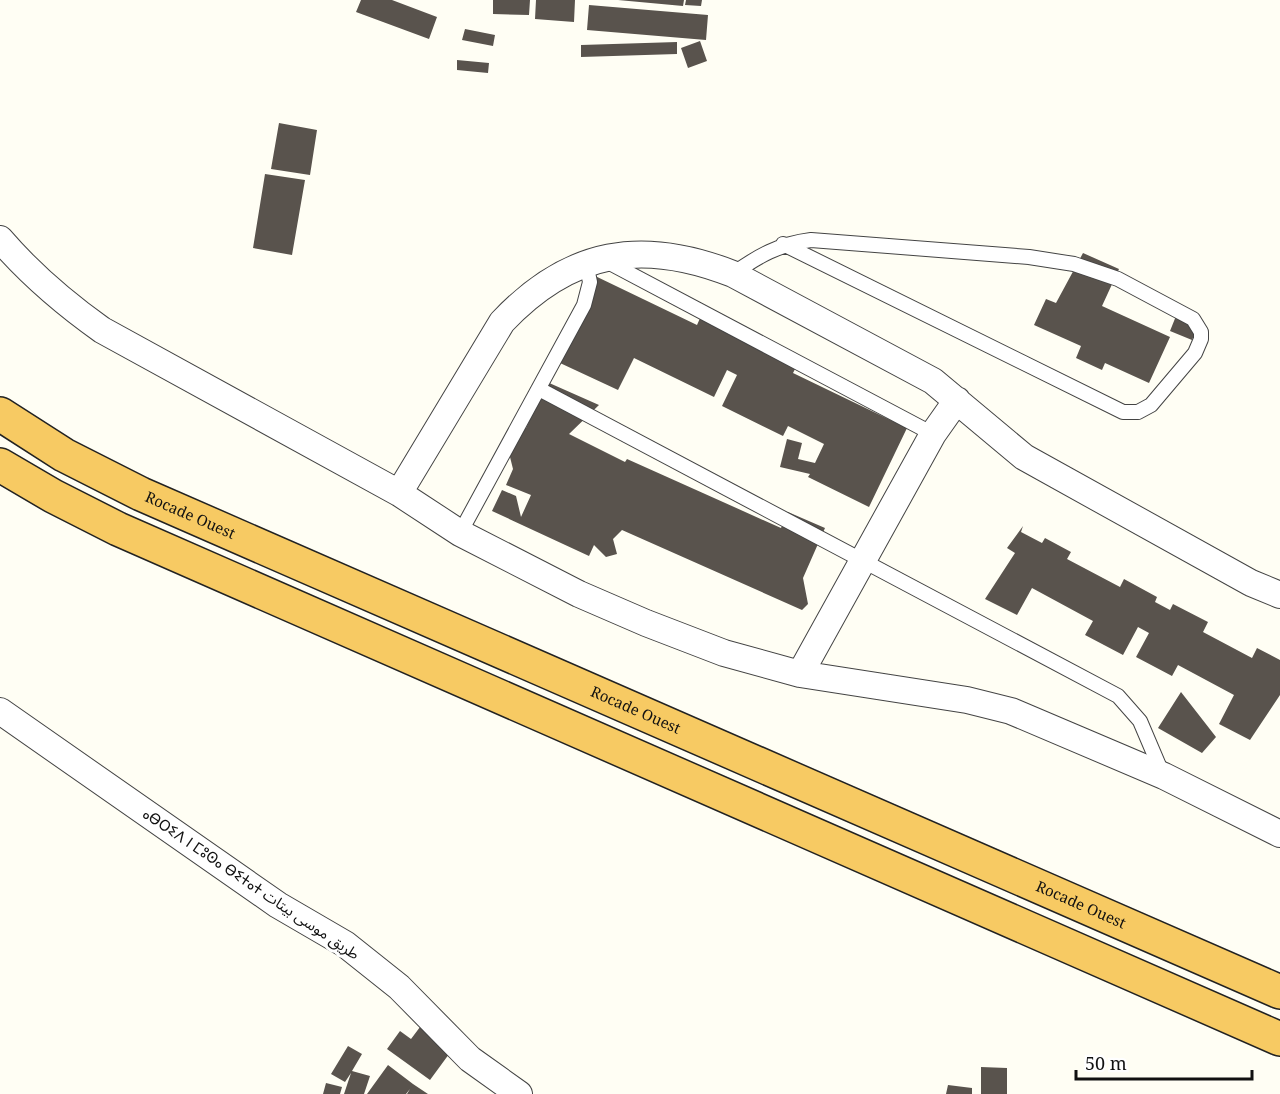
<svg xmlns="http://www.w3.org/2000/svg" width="1280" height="1094" font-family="'Noto Serif','Noto Sans Arabic','Noto Sans Tifinagh',serif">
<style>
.building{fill:#59534d}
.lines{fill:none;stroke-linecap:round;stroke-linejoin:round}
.service-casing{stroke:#444;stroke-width:16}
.minor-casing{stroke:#444;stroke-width:28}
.trunk-casing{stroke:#222;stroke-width:36}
.service{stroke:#fff;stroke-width:14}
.minor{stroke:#fff;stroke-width:26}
.trunk{stroke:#f7ca63;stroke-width:33}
.labels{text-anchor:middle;stroke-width:6;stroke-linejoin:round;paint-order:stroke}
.street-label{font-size:15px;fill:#111;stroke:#fff}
</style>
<rect width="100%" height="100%" fill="#fffef4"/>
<!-- building -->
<path class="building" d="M361 0H392L437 17 429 39 356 12Z
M493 0H530L529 15 493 14Z
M536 0H575L574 22 535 19Z
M618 0H684L683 6Z
M686 0H702L701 6 685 5Z
M589 5 708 15 706 40 587 30Z
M465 29 495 35 493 46 462 40Z
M700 41 707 61 688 68 681 48Z
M677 42V54L581 57V45Z
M457 60 489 63 488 73 457 70Z
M279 123 317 130 310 175 271 169Z
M265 174 305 180 292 255 253 248Z
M1083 253 1119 269 1102 306 1170 337 1149 383 1105 363 1102 370 1076 358 1081 346 1034 325 1046 299 1056 303Z
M591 274 697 325 701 316 798 363 793 373 907 428 869 507 808 477 810 474 780 467 787 439 802 443 798 459 815 463 824 444 788 426 783 436 722 406 737 375 727 370 714 397 634 358 618 390 560 363 589 303Z
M1178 311 1200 320 1192 340 1170 331Z
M547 382 599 405 569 434 625 462 627 459 781 528 788 512 825 528 803 578 808 604 802 610 622 530 613 539 617 554 606 557 594 545 589 556 492 511 502 490 516 496 521 517 531 495 506 485 513 469 506 441 510 432 526 428Z
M1023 526 1021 532 1042 543 1045 538 1071 552 1067 559 1120 587 1124 579 1157 597 1155 602 1170 610 1173 604 1208 622 1203 632 1252 658 1257 648 1280 660V695L1250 740 1219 724 1234 695 1178 665 1172 676 1136 657 1149 633 1138 627 1123 655 1085 635 1093 621 1032 588 1017 615 985 599 1015 553 1007 548Z
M1181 692 1216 737 1202 753 1158 728Z
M420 1027 452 1050 430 1080 387 1049 400 1031 411 1039Z
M348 1046 362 1054 352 1071 370 1076 364 1094H344L351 1073 345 1082 331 1074Z
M388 1065 413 1084 428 1094H407L410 1089 406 1094H367Z
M981 1067 1007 1068V1094H981Z
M326 1083 342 1087 340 1094H323Z
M948 1085 972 1088V1094H946Z"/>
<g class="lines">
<!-- service casing -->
<g class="service-casing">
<path id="service" d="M606 261 933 434
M733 274C758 256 779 244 811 240L1029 257 1074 264 1118 279 1193 319 1201 332V339L1195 353 1151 405 1138 412H1123L783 244
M539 389 1118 696 1140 721 1163 775
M460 533 584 305 590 282 586 264"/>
</g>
<!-- minor casing -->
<g class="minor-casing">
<path id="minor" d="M0 239C31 275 64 303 102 330L399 493 460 533 579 594 646 623 724 653 800 674 967 700 1011 711 1164 776 1280 834
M399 493 502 322C570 250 642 238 733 274L933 381 1024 457 1251 583 1280 595
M800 674 933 434 957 400
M0 711 278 905 345 944 399 987 470 1059 519 1094"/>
</g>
<!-- trunk casing -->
<g class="trunk-casing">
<g id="trunk">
<path id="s1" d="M0 414 64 455 141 494 1280 992"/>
<path d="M0 465 53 496 118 529 1280 1039"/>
</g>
</g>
<!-- service -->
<use href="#service" class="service"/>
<!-- minor -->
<use href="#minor" class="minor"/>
<!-- trunk -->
<use href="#trunk" class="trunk"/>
</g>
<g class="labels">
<!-- street labels -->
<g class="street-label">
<text dy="5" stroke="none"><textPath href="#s1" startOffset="216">Rocade Ouest</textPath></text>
<text dy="5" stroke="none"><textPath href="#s1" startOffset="702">Rocade Ouest</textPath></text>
<text transform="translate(251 884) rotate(34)" y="5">ⴰⴱⵔⵉⴷ ⵏ ⵎⵓⵙⴰ ⴱⵉⵜⴰⵜ طريق موسى بيتات</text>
<text dy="5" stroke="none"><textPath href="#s1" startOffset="1188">Rocade Ouest</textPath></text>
</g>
</g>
<!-- scale -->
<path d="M1076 1070v9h176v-9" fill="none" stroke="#111111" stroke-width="3"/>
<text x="1085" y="1070" font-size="18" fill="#111111" stroke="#ffffff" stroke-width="4.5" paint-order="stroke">50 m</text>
</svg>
